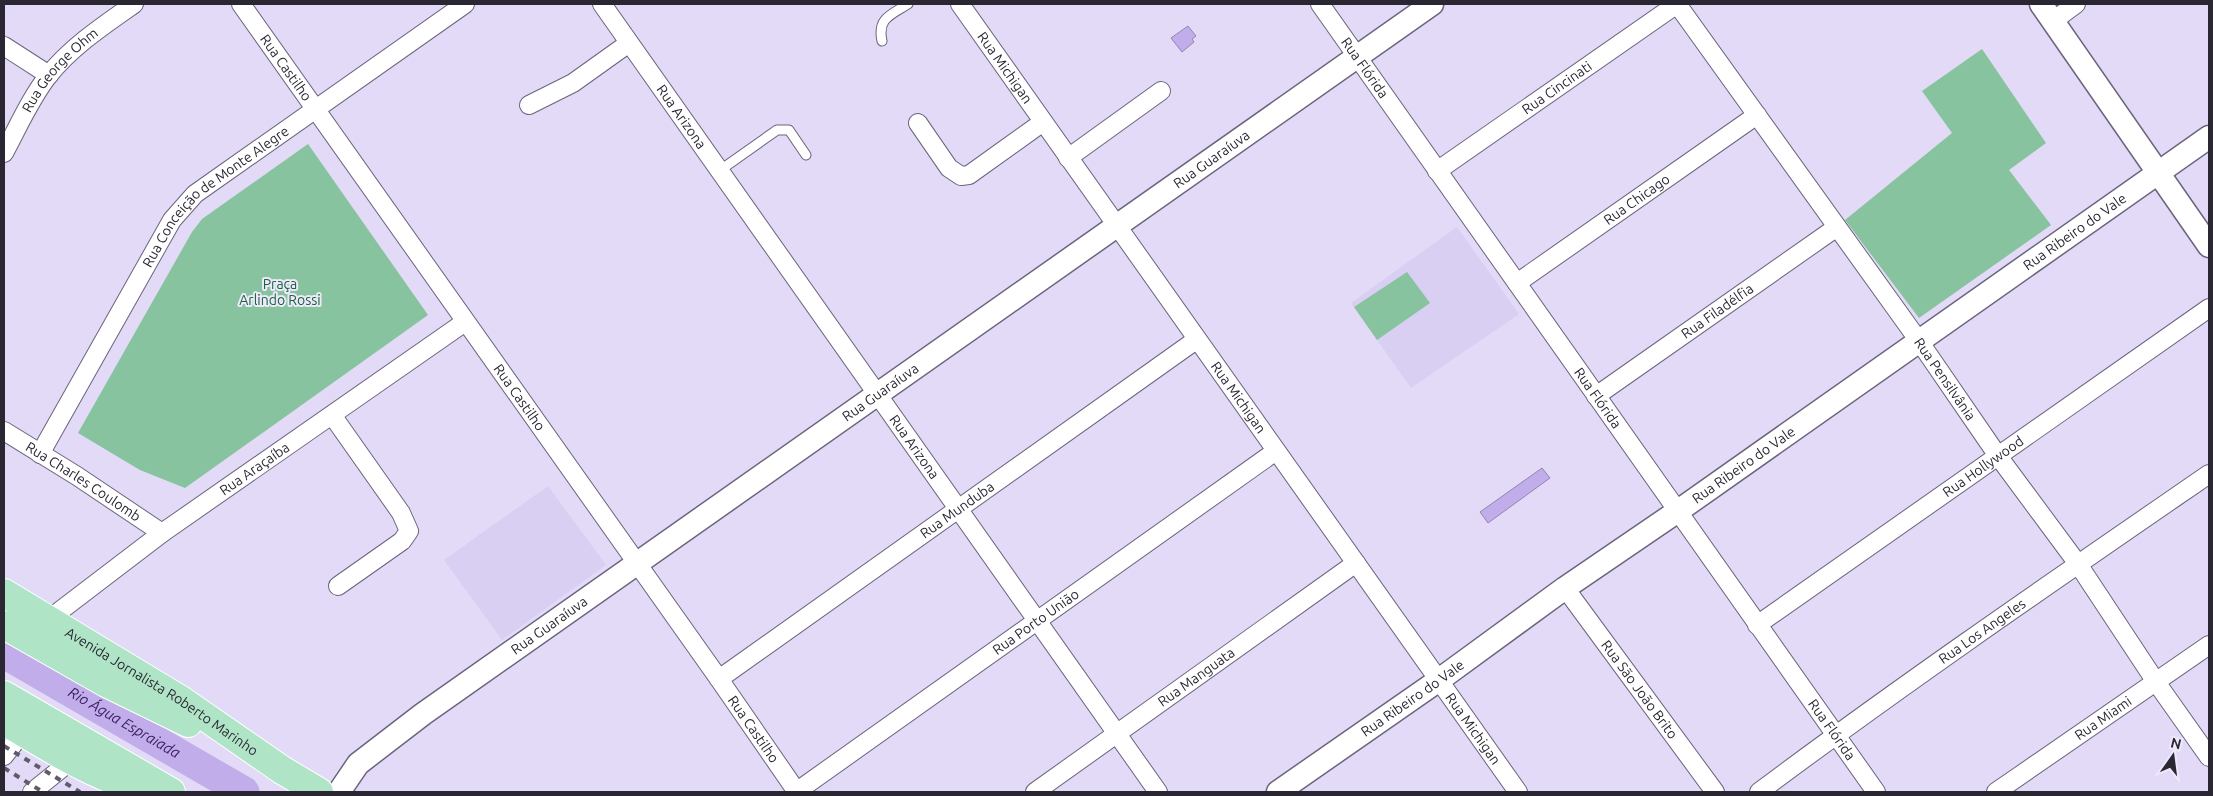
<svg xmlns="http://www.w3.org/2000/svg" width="2213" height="796" font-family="Ubuntu,sans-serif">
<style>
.built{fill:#d9cff2}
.green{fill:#86c39e}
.water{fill:#c0ade9;stroke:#9385b2}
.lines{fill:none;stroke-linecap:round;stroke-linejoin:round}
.river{stroke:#c0ade9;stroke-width:31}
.service-casing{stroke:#6b647d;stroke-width:11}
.minor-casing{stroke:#6b647d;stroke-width:20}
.tertiary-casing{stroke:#6b647d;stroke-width:25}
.primary-casing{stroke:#fff;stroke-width:30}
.service{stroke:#fff;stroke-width:9}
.minor{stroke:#fff;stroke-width:18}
.tertiary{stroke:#fff;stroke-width:22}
.primary{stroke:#afe5c6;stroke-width:28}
.rail{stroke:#605c6c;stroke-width:4;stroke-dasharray:6 6;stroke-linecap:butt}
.labels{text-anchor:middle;stroke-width:4;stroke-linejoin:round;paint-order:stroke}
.street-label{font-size:14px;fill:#2a2732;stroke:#eee9fa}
.park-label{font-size:14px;fill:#19633f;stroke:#eee9fa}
.water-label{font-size:15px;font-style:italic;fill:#3d2066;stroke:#eee9fa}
</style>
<rect width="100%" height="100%" fill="#e2daf6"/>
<!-- built -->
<path class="built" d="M1457 227 1519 314 1411 388 1351 303Z
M548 486 606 565 502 640 444 560Z"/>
<!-- green -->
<path class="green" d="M1982 49 2046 143 2009 170 2051 225 1919 318 1845 220 1952 133 1922 91Z
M308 144 428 315 185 488 140 470 78 433 192 232 202 219Z
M1407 272 1430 303 1377 340 1354 307Z"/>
<!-- water -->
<path class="water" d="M1188 26 1196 36 1192 39 1194 42 1182 52 1171 38Z
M1542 468 1550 478 1488 523 1480 512Z"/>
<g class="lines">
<!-- river -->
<path class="river" id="s1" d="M4 653 244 792"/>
<!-- service casing -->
<g class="service-casing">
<path id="service" d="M882 41C877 18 891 15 908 4
M719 171 777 130H789L806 155"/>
</g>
<!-- minor casing -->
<g class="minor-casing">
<g id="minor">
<path id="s2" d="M241 4 719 679 797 792"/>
<path id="s3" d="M602 4 1158 792"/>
<path id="s4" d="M960 4 1518 792"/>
<path id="s5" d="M1320 4 1876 792"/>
<path id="s6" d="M1677 4 1919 341 1998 456 2078 564 2156 682 2209 757"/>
<path d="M2053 21 2076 4"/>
<path d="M4 46 49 75"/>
<path d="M529 105 573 83 629 43"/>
<path d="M918 123 949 168 961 176 969 175 1043 122"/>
<path id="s7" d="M4 153C18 127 30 99 48 76 71 47 104 25 134 4"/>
<path d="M1068 158 1161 91"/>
<path id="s8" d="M1437 171 1677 4"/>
<path id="s9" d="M1517 283 1757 115"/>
<path id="s10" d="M1596 396 1837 227"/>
<path d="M332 415 401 513 409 531 402 541 338 586"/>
<path id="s11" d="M4 431 77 476 162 533"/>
<path id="s12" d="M40 454 172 220 195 194 465 4"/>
<path id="s13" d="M1565 588 1715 792"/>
<path id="s14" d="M48 620 162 533 465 322"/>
<path id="s15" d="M1757 625 2209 308"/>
<path id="s16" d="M719 679 1196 340"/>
<path d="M4 756 23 732"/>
<path d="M32 792 72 760"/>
<path id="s17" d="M796 792 1276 451"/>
<path id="s18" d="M1035 792 1356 563"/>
<path id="s19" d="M1759 792C1906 682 2058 578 2209 474"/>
<path id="s20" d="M1996 792 2209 645"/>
</g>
</g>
<!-- tertiary casing -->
<g class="tertiary-casing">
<g id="tertiary">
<path d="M2041 4 2209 246"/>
<path id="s21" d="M339 792 358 764 423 714 1432 4"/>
<path id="s22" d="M1278 792 1439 680 1565 588 1678 511 2209 137"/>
</g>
</g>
<!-- primary casing -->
<g class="primary-casing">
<g id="primary">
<path id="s23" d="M4 593 181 700 282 770 319 792"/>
<path d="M4 625 106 683 188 723"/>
<path d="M4 695 171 792"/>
<path d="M4 721C36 740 111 788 146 788"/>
</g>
</g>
<!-- service -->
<use href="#service" class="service"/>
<!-- minor -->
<use href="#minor" class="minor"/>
<!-- tertiary -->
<use href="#tertiary" class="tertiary"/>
<!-- primary -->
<use href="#primary" class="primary"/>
<!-- rail -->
<path class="rail" d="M4 746 80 792
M4 768 43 792"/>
</g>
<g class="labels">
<!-- street labels -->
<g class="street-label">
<text dy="5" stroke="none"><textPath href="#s2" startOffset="78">Rua Castilho</textPath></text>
<text dy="5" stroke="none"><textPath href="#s4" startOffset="78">Rua Michigan</textPath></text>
<text dy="5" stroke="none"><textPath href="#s5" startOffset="78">Rua Flórida</textPath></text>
<text dy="5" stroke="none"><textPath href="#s7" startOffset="101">Rua George Ohm</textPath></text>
<text dy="5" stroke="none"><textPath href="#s8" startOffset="146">Rua Cincinati</textPath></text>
<text dy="5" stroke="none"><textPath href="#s3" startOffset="138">Rua Arizona</textPath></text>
<text dy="5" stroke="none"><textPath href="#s21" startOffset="1080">Rua Guaraíuva</textPath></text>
<text dy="5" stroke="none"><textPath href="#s12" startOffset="316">Rua Conceição de Monte Alegre</textPath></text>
<text dy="5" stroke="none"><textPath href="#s9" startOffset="146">Rua Chicago</textPath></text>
<text dy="5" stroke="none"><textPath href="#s22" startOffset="974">Rua Ribeiro do Vale</textPath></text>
<text dy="5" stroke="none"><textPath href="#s10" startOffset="148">Rua Filadélfia</textPath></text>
<text dy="5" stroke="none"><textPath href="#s6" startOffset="461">Rua Pensilvânia</textPath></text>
<text dy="5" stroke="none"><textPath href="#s21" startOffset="675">Rua Guaraíuva</textPath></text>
<text dy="5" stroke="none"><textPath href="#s2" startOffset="482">Rua Castilho</textPath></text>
<text dy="5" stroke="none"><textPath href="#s5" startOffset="482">Rua Flórida</textPath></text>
<text dy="5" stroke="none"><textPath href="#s4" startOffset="482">Rua Michigan</textPath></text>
<text dy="5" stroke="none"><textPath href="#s3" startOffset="542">Rua Arizona</textPath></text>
<text dy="5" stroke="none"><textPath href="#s22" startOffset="569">Rua Ribeiro do Vale</textPath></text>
<text dy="5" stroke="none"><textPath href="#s15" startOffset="276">Rua Hollywood</textPath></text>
<text dy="5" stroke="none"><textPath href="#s14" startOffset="256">Rua Araçaíba</textPath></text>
<text dy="5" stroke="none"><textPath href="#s11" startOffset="94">Rua Charles Coulomb</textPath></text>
<text dy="5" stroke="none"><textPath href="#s16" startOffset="292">Rua Munduba</textPath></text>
<text dy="5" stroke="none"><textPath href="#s17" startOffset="294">Rua Porto União</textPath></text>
<text dy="5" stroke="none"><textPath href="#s21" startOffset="270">Rua Guaraíuva</textPath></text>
<text dy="5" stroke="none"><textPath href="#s19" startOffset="275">Rua Los Angeles</textPath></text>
<text dy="5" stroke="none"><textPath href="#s18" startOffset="198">Rua Manguata</textPath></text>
<text dy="5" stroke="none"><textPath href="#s13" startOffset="126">Rua São João Brito</textPath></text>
<text dy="5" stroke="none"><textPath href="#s23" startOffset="186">Avenida Jornalista Roberto Marinho</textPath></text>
<text dy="5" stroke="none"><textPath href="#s22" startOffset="164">Rua Ribeiro do Vale</textPath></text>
<text dy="5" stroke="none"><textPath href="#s20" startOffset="130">Rua Miami</textPath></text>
<text dy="5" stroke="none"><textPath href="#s2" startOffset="888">Rua Castilho</textPath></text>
<text dy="5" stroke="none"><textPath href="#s4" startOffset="888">Rua Michigan</textPath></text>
<text dy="5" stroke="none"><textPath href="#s5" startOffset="888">Rua Flórida</textPath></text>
</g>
<!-- park labels -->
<g class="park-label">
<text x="280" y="289">Praça<tspan x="280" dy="16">Arlindo Rossi</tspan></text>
</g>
<!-- water labels -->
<g class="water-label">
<text dy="5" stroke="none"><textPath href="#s1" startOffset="139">Rio Água Espraiada</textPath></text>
</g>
</g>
<!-- border -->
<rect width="2213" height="796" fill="none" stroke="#2a2732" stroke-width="10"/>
<!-- north arrow -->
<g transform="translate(2173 756) rotate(14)" stroke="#eee9fa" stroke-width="4" paint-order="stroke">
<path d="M0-4L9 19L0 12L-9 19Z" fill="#2a2732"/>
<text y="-8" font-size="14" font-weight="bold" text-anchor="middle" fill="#2a2732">N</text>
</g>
</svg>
